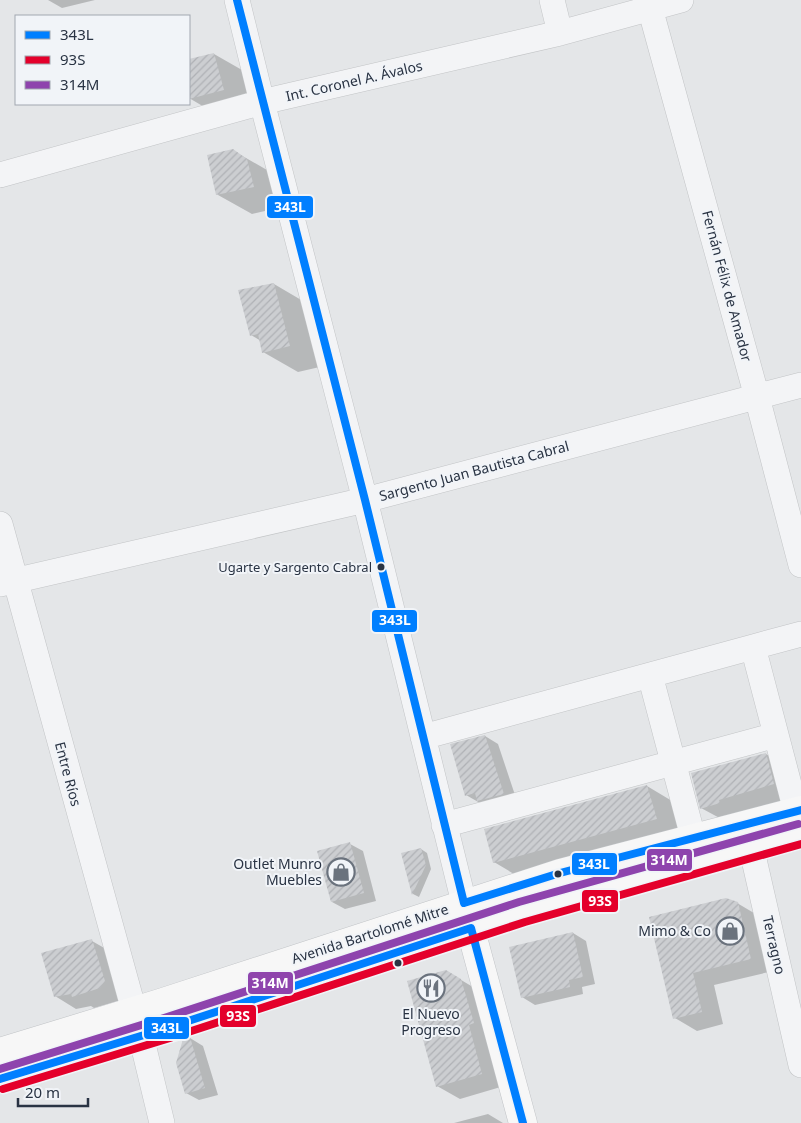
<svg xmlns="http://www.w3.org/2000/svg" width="801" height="1123" font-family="'Noto Sans',sans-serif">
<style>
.shadow{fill:#0003}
.building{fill:url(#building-hatch)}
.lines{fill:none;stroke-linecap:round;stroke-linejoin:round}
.minor-casing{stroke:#c2c4c6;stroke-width:26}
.major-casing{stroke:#c0c3c6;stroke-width:29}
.minor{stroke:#f3f4f6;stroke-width:25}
.major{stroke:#f7f7f7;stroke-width:28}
.bus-1-casing{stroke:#f1f4f8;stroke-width:11}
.bus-2-casing{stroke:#f1f4f8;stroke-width:11}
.bus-3-casing{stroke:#f1f4f8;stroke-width:11}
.bus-1{stroke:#007fff;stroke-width:8}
.bus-2{stroke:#e4002b;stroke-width:8}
.bus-3{stroke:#8e44ad;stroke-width:8}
.bus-dot{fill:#293343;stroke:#f1f4f8;stroke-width:2}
.labels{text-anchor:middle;stroke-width:4;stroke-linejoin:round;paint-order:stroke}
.bus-label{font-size:13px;fill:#293343;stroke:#f1f4f8;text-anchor:end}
.street-label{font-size:14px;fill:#293343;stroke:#f1f4f8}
.poi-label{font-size:14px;fill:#293343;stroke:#f1f4f8;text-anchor:end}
.line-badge{stroke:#f1f4f8;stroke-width:2}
.badge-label{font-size:14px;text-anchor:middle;font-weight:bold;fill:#fff}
</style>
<defs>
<pattern id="building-hatch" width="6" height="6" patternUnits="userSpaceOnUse" patternTransform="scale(1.25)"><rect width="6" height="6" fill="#ccced1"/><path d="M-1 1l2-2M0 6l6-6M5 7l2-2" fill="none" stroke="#afb1b5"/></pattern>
</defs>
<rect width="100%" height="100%" fill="#e4e6e8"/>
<!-- shadow -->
<path class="shadow" d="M48 0H95L62 8Z
M214 54 249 74 257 109 223 118 189 98V60Z
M232 150 267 170 287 206 252 214 218 195Z
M274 284 308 304 324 366 298 372 263 352 261 341 251 335Z
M485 736 498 744 517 801 480 803 466 795Z
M766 754 791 769 799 799 727 822 701 808Z
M647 786 672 801 681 833 519 877 494 862Z
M350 844 363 851 376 901 345 909 332 902Z
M421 849 427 853 431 869 419 897 413 894 402 854Z
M737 903 759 916 773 971 714 985 723 1024 697 1031 675 1018 651 918Z
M573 933 586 941 595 984 582 987 583 994 535 1005 522 997Z
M92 941 113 953 121 1000 94 1008 91 1006 76 1009 55 996Z
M446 971 483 993 504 1086 460 1099 437 1086Z
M190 1038 203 1046 218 1095 199 1100 186 1093Z
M488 1114 503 1123H454Z"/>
<!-- building -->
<path class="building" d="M214 53 224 90 189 99V59Z
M233 149 247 159 254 187 216 195 207 155Z
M274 283 290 346 262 353 258 334 250 336 238 290Z
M485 735 504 794 477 801 475 793 465 796 450 744Z
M766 753 774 784 719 800 720 803 700 809 691 773Z
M647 785 657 819 493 863 484 829Z
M350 842 364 893 331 902 317 851Z
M421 848 426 865 412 895 401 853Z
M726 898 738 902 751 959 693 973 702 1012 673 1019 649 917Z
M573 932 583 977 569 980 570 987 521 998 509 947Z
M92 939 105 981 100 988 72 997 71 994 54 997 41 953Z
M446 970 461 979 474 1023 469 1025 482 1074 436 1087 407 981Z
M190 1037 205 1088 185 1094 176 1063 183 1039Z"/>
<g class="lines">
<!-- minor casing -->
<g class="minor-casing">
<path id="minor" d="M237 0 262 102 365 500 464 903
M552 0 560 33
M650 8 757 397 801 565
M0 175 262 102 560 33 681 0
M0 524 141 1036 162 1123
M0 584 365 500 801 385
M753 647 801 634
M650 675 693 837
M423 737 753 647 796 811
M444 825 776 735
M747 829 801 1065"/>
</g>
<!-- major casing -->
<g class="major-casing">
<path id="major" d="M466 912 523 1123
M0 1052 160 1003 560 873 801 810
M0 1079 167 1028 522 912 801 834"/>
</g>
<!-- minor -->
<use href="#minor" class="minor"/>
<!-- major -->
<use href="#major" class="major"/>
<!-- bus-1 casing -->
<g class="bus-1-casing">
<path id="bus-1" d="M237 0 365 500 464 903 560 873 801 810
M0 1079 167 1028 471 928 523 1123"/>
</g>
<!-- bus-2 casing -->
<g class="bus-2-casing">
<path id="bus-2" d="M3 1089 170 1038 525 922 801 844"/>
</g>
<!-- bus-3 casing -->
<g class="bus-3-casing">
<path id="bus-3" d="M0 1069 164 1018 519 902 798 824"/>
</g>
<!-- bus-1 -->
<use href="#bus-1" class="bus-1"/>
<!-- bus-2 -->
<use href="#bus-2" class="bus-2"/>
<!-- bus-3 -->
<use href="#bus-3" class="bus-3"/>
</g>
<!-- icons -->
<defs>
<g id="shop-ring" transform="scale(1.4375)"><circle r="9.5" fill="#f1f4f8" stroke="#6a727d" stroke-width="1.5"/><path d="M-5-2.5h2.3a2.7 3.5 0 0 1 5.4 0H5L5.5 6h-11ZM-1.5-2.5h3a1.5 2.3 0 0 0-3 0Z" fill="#6a727d"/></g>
<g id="restaurant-ring" transform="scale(1.4375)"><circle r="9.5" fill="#f1f4f8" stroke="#6a727d" stroke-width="1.5"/><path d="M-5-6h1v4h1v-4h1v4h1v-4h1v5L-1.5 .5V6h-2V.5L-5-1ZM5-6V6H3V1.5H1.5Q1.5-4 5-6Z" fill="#6a727d"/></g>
</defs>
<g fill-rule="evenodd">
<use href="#shop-ring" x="341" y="872"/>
<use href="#shop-ring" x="730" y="931"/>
<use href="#restaurant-ring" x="431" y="988"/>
</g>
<!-- markers -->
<g class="bus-dot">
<circle cx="381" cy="567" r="4.5"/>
<circle cx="558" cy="874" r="4.5"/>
<circle cx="398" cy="963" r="4.5"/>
</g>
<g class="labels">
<!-- bus labels -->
<g class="bus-label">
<text x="372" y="572">Ugarte y Sargento Cabral</text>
</g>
<!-- street labels -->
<g class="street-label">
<text transform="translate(354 81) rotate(-13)" y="5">Int. Coronel A. Ávalos</text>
<text transform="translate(727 286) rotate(75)" y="5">Fernán Félix de Amador</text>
<text transform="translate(474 471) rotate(-15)" y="5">Sargento Juan Bautista Cabral</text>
<text transform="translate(68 774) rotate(75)" y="5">Entre Ríos</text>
<text transform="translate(370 934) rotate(-18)" y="5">Avenida Bartolomé Mitre</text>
<text transform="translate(774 945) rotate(77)" y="5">Terragno</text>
</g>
<!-- poi labels -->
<g class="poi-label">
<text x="322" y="869">Outlet Munro<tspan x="322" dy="16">Muebles</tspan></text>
<text x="711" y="936">Mimo &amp; Co</text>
<text x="431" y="1019" text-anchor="middle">El Nuevo<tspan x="431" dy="16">Progreso</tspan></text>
</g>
</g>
<g class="line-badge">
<rect x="266" y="195" width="48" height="24" rx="5" fill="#007fff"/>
<rect x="371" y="609" width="47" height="24" rx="5" fill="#007fff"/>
<rect x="646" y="848" width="47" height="24" rx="5" fill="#8e44ad"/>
<rect x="571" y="852" width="47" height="24" rx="5" fill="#007fff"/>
<rect x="581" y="889" width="38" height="24" rx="5" fill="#e4002b"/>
<rect x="247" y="971" width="47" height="24" rx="5" fill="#8e44ad"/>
<rect x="219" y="1004" width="38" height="24" rx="5" fill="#e4002b"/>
<rect x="143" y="1016" width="47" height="24" rx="5" fill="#007fff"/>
</g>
<g class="badge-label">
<text x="290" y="212">343L</text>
<text x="395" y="625">343L</text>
<text x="669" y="865">314M</text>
<text x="594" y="869">343L</text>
<text x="600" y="906">93S</text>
<text x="270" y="988">314M</text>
<text x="238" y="1021">93S</text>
<text x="167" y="1033">343L</text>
</g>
<!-- legend -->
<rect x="15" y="15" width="175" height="90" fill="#f1f4f8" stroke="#a1a7b0"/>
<rect x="25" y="31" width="25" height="8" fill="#007fff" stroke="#a1a7b0"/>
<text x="60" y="40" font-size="15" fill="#293343">343L</text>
<rect x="25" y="56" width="25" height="8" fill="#e4002b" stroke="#a1a7b0"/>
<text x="60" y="65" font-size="15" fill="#293343">93S</text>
<rect x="25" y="81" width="25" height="8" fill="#8e44ad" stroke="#a1a7b0"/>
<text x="60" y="90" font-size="15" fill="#293343">314M</text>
<!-- scale -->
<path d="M18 1098v8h70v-8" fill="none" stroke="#293343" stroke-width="2.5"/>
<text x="25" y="1098" font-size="15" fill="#293343" stroke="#f1f4f8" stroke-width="4" paint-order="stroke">20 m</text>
</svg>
